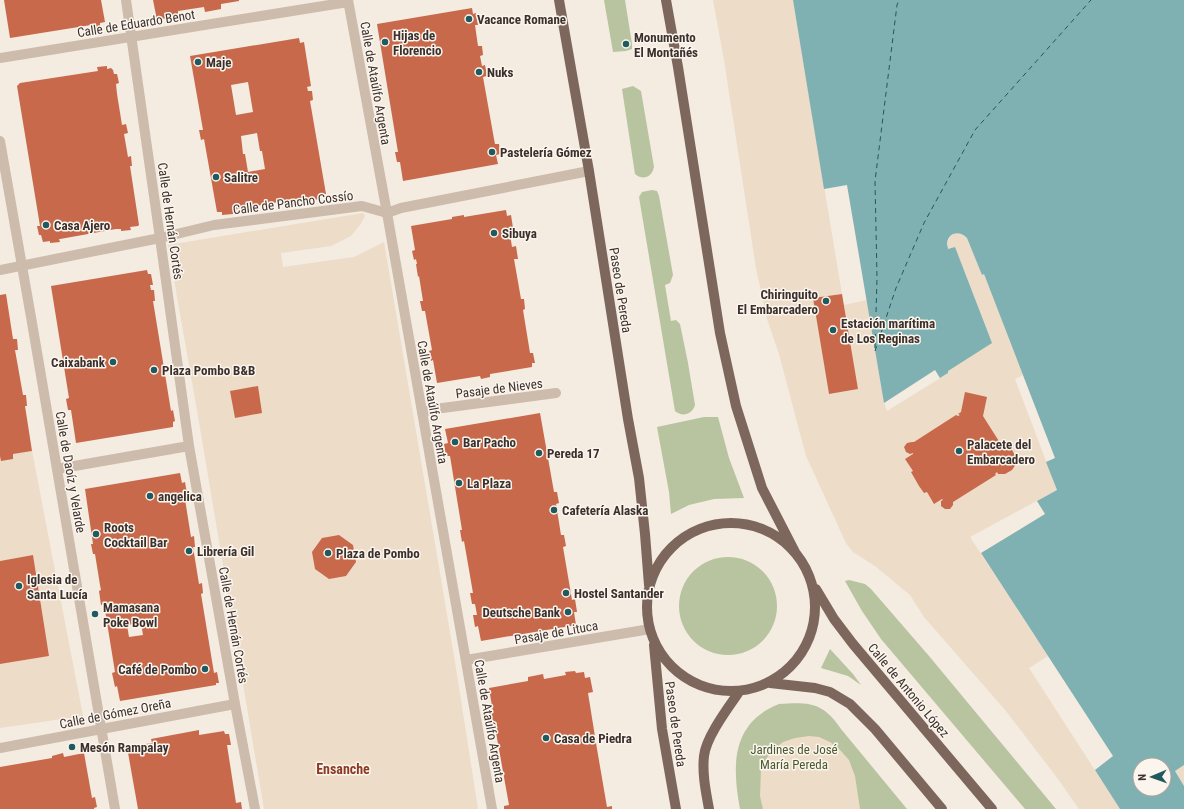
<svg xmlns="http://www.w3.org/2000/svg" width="1184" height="809" font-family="'Roboto Condensed',sans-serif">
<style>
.green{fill:#b8c4a0}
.plaza{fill:#ecdcc8}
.water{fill:#7fb0b2;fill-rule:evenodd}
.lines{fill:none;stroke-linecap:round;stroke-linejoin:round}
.ferry{stroke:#1f5a5e;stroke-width:1;stroke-dasharray:5 4;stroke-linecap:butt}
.building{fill:#c8694b;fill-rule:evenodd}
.pedestrian{stroke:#cdbbac;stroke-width:10}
.minor{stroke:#cdbbac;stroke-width:10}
.primary{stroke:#7d675c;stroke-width:10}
.poi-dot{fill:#1f5a5e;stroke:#fbf5ee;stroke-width:1.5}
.labels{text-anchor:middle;stroke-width:3;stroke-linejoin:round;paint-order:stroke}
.poi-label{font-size:13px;font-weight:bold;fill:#3b302b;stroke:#fbf5ee;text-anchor:start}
.street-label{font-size:13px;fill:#3b302b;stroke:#fbf5ee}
.park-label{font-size:13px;fill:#4a5a2e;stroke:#fbf5ee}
.neighbourhood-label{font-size:14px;font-weight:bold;fill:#8c3b22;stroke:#fbf5ee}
</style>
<rect width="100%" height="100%" fill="#f4ebe1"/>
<!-- green -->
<path class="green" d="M604 0H625L632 44V49L626 51 613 52Z
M633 86 641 91 654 167C652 177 643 181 635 174L622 89Z
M652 190 657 191 659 196 673 275 670 283 665 285 671 321 676 320 680 324 688 363 695 405C692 415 682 417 675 411L639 197 642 192Z
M704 417H718L729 458 744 498 714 499 689 505 671 514 669 492 657 427Z
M679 606a49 49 0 1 1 98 0a49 49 0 1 1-98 0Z
M849 580 865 584 871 589 929 656 1056 809H1025L881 639 862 611 845 581Z
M830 649 853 674 861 685 848 676 821 668Z
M779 704C809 702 823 702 841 729L907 809H740C732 766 731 723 779 704Z"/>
<!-- plaza -->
<path class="plaza" d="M713 0H793L842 294 813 298 829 394 858 389 844 305 867 300 884 403 887 411 947 374 955 247 949 250 947 243 950 237 954 233H960L964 235 967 238 982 275 984 274 1023 375 1015 379 1057 490 970 537 1048 656 1029 668 1120 809H1079L1058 779 1006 711 924 617 910 595 875 566 853 552 846 543 806 456 779 354 767 319 756 268 724 60Z
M363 213 365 216 360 225 351 236 331 246 281 253 283 267 354 257 384 242 455 662 478 809H264L199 422 168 245Z
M32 451 83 716 0 728V664L49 656 33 555 0 561V456Z
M809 736 819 737 830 742 840 750 849 760 855 776 860 809H763L760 796 761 769 768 756 773 750 783 742 795 738Z
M1184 765V786L1175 771Z"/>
<!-- water -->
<path class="water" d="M793 0H1184V765L1175 771 1184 786V809H1120L1095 770 1113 756 981 553 1045 514 1037 501 1057 490 1046 462 1055 458 984 274 982 275 967 238C961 231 949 231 947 243 947 245 948 247 948 249L955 247 992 343 948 371V373L940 378 935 370 884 403 847 185 824 189ZM1140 765H1164V789H1140Z"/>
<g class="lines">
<!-- ferry -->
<path class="ferry" d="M875 348 877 278 875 181 897 5 899 0
M875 351 896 288 924 223 975 130 1091 0"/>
</g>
<!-- building -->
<path class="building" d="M4 0H101L105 22 100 23V27L92 28 91 25 10 38Z
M153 0H239V1L221 4V9L205 12 204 7 178 11V16L157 20Z
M472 8 473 14 476 13 478 25H475L478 46H482L483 55 480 56 482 66 485 65 487 76 483 77 494 139 495 144H499L500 154 496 155 498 164 403 181 400 162H397L395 152H398L377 24Z
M299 38 300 43 304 42 311 86 307 87 308 91H312L313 100 310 101 326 194 319 195V199L308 201 307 197 233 210V214L222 215V212H217L204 139 201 140 199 130H203L190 56ZM248 82 253 112 236 115 231 85ZM257 133 260 151H262L265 169 248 172 245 154H243L241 136Z
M107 66V69L111 68 113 70 114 74H117L119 83 116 84 117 94 122 125 126 124 128 133 124 134 128 157 131 156 132 166H130L139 225 138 226 130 227 131 230 121 231V229H116L60 239H59L60 242 50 243V241L43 242 41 235H39L37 226H40L17 86 20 83 98 71 97 67Z
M506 210 507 216 511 215 513 228H509L512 247 516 246 518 259H514L521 299H524L525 309 523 310 530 353H533L535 363H532V367L490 374V377L481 379 480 376 437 383 433 360 431 361 429 351 432 350 425 311H422L420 301H423L419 276 418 277 416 264H417L416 259 414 260 412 251 415 250 411 226 452 219V217L464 215V217Z
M147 270 148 274H151L153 285H150L151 290H154L155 301H153L171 411 173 410 175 421 173 422V427L76 443 71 410H68L66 399 69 398 51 286Z
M6 294 13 339H17L18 350H15L23 395H26L27 406H25L32 451 13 454V459L1 461 0 456V295Z
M842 294 858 389 829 394 813 298Z
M258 386 262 413 235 418 230 391Z
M965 392 987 397 983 416 1002 446H1006L1012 450 1016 457V464L1012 470 1005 474H998L997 472 995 474 996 475 953 502V505L950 509H945L941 506V501L943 500 942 499 934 504 927 492 924 493 919 486 911 472 913 471 905 459 913 454V453L910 454 906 452 904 447 907 443 912 442H914L956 415 958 416 960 415 958 414 961 412Z
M540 413 554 492H557L559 503 556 504 561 535H564L566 546 563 547 572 600 575 599 577 612H574L576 625 481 641 478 626 475 627 473 615H477L475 604H472L470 593H473L464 541 462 542 460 530H462L450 456H446L444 444 448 443 445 429Z
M180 473 182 483 185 482 186 488 187 492 184 493 191 537 194 536 195 547H193L199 584 202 583 203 593 201 594 214 673 217 672 219 683H216V685L120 701 117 686 115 687 112 673 115 672 104 604 101 605 99 591 101 590 100 585 95 554H93L91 544H93L85 489ZM141 623 143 635 129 637 127 625Z
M339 535 353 545 356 562 346 576 329 579 315 569 312 552 322 538Z
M33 555 49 656 0 664V561Z
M575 671 576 673 584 672 585 678 590 677 593 692 588 693 597 749 607 807 612 806V809H504V806L509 805 495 727 490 728 488 713 493 712 489 688 528 681V677L543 674 544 679 566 675 565 672Z
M199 730V735L224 731 225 734H229L231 745H227L236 803 241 802 242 809H138L127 747 152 743 151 739Z
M63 753 64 757 84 753 92 798 95 797 97 807 94 808V809H0V767L52 758V756Z"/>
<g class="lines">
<!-- pedestrian -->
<path class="pedestrian" d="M422 412 435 409 556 393
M57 469 189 446
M466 660 650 629
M0 748 235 704
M255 809 235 704 189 446 160 238 214 225 362 206 387 213"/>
<!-- minor -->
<path class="minor" d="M348 0 387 213 492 809
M0 58 348 2
M0 141 31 317 115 809
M387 213 401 208 589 171
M0 270 160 238 126 0"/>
<!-- primary -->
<path class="primary" d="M559 0 589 171 628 419 639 478 645 534 649 585
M666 0 678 67 720 333 736 406 762 488 795 552
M647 607a84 84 0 1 1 168 0a84 84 0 1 1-168 0Z
M816 589 834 619 853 644 992 809
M654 645 662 729 676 809
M770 683 815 688 830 692 850 704 875 729 942 809
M709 809C706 792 702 774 704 756 706 737 728 708 739 692"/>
</g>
<!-- markers -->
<g class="poi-dot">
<circle cx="469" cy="19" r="4"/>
<circle cx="385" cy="42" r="4"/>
<circle cx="626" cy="44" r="4"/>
<circle cx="198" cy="62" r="4"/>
<circle cx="479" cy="72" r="4"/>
<circle cx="492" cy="152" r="4"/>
<circle cx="216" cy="177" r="4"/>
<circle cx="46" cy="225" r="4"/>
<circle cx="494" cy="233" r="4"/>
<circle cx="826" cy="301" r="4"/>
<circle cx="833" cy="330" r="4"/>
<circle cx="113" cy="362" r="4"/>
<circle cx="154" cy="370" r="4"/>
<circle cx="455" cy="442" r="4"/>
<circle cx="959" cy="451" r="4"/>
<circle cx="539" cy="453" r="4"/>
<circle cx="459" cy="483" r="4"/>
<circle cx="150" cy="496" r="4"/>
<circle cx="554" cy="510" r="4"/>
<circle cx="96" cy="534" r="4"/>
<circle cx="189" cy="551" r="4"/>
<circle cx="328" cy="553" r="4"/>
<circle cx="19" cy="586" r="4"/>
<circle cx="566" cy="593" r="4"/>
<circle cx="568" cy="612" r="4"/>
<circle cx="95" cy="614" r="4"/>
<circle cx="205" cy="669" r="4"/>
<circle cx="546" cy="738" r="4"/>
<circle cx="72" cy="747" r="4"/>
</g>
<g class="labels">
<!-- poi labels -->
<g class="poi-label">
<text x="477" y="24">Vacance Romane</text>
<text x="393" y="40">Hijas de<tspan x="393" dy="15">Florencio</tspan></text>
<text x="634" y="42">Monumento<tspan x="634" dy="15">El Montañés</tspan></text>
<text x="206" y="67">Maje</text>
<text x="487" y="77">Nuks</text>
<text x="500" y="157">Pastelería Gómez</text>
<text x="224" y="182">Salitre</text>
<text x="54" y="230">Casa Ajero</text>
<text x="502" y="238">Sibuya</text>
<text x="818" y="299" text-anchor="end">Chiringuito<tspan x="818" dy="15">El Embarcadero</tspan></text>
<text x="841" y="328">Estación marítima<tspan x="841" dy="15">de Los Reginas</tspan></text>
<text x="105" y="367" text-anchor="end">Caixabank</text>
<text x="162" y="375">Plaza Pombo B&amp;B</text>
<text x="463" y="447">Bar Pacho</text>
<text x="967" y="449">Palacete del<tspan x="967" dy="15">Embarcadero</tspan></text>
<text x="547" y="458">Pereda 17</text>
<text x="467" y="488">La Plaza</text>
<text x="158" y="501">angelica</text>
<text x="562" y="515">Cafetería Alaska</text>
<text x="104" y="532">Roots<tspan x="104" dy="15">Cocktail Bar</tspan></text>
<text x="197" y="556">Librería Gil</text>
<text x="336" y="558">Plaza de Pombo</text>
<text x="27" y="584">Iglesia de<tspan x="27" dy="15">Santa Lucía</tspan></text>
<text x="574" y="598">Hostel Santander</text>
<text x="103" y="612">Mamasana<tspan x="103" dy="15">Poke Bowl</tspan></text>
<text x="560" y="617" text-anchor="end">Deutsche Bank</text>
<text x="197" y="674" text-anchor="end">Café de Pombo</text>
<text x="554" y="743">Casa de Piedra</text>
<text x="80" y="752">Mesón Rampalay</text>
</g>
<!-- street labels -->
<g class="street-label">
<text transform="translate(136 23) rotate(-9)" y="5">Calle de Eduardo Benot</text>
<text transform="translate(376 83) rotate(80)" y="5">Calle de Ataúlfo Argenta</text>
<text transform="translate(293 202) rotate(-7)" y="5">Calle de Pancho Cossío</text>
<text transform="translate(171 221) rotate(82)" y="5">Calle de Hernán Cortés</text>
<text transform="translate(621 290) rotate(81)" y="5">Paseo de Pereda</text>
<text transform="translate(499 388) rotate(-7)" y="5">Pasaje de Nieves</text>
<text transform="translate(433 402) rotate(80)" y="5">Calle de Ataúlfo Argenta</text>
<text transform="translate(71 472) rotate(80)" y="5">Calle de Daoíz y Velarde</text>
<text transform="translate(234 625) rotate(80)" y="5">Calle de Hernán Cortés</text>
<text transform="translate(556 632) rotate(-10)" y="5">Pasaje de Lituca</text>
<text transform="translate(909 690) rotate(50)" y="5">Calle de Antonio López</text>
<text transform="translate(115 713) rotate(-11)" y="5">Calle de Gómez Oreña</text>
<text transform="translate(490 721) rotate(80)" y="5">Calle de Ataúlfo Argenta</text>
<text transform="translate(676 724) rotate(82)" y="5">Paseo de Pereda</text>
</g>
<!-- park labels -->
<g class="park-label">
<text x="794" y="754">Jardines de José<tspan x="794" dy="15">María Pereda</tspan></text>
</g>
<!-- neighbourhood labels -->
<g class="neighbourhood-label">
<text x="343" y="774">Ensanche</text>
</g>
</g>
<!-- north arrow -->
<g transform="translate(1152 777) rotate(268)"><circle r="19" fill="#fbf5ee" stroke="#aea6a0"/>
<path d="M0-3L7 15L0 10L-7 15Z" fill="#1f5a5e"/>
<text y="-6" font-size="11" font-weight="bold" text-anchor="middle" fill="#3b302b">N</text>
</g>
</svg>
